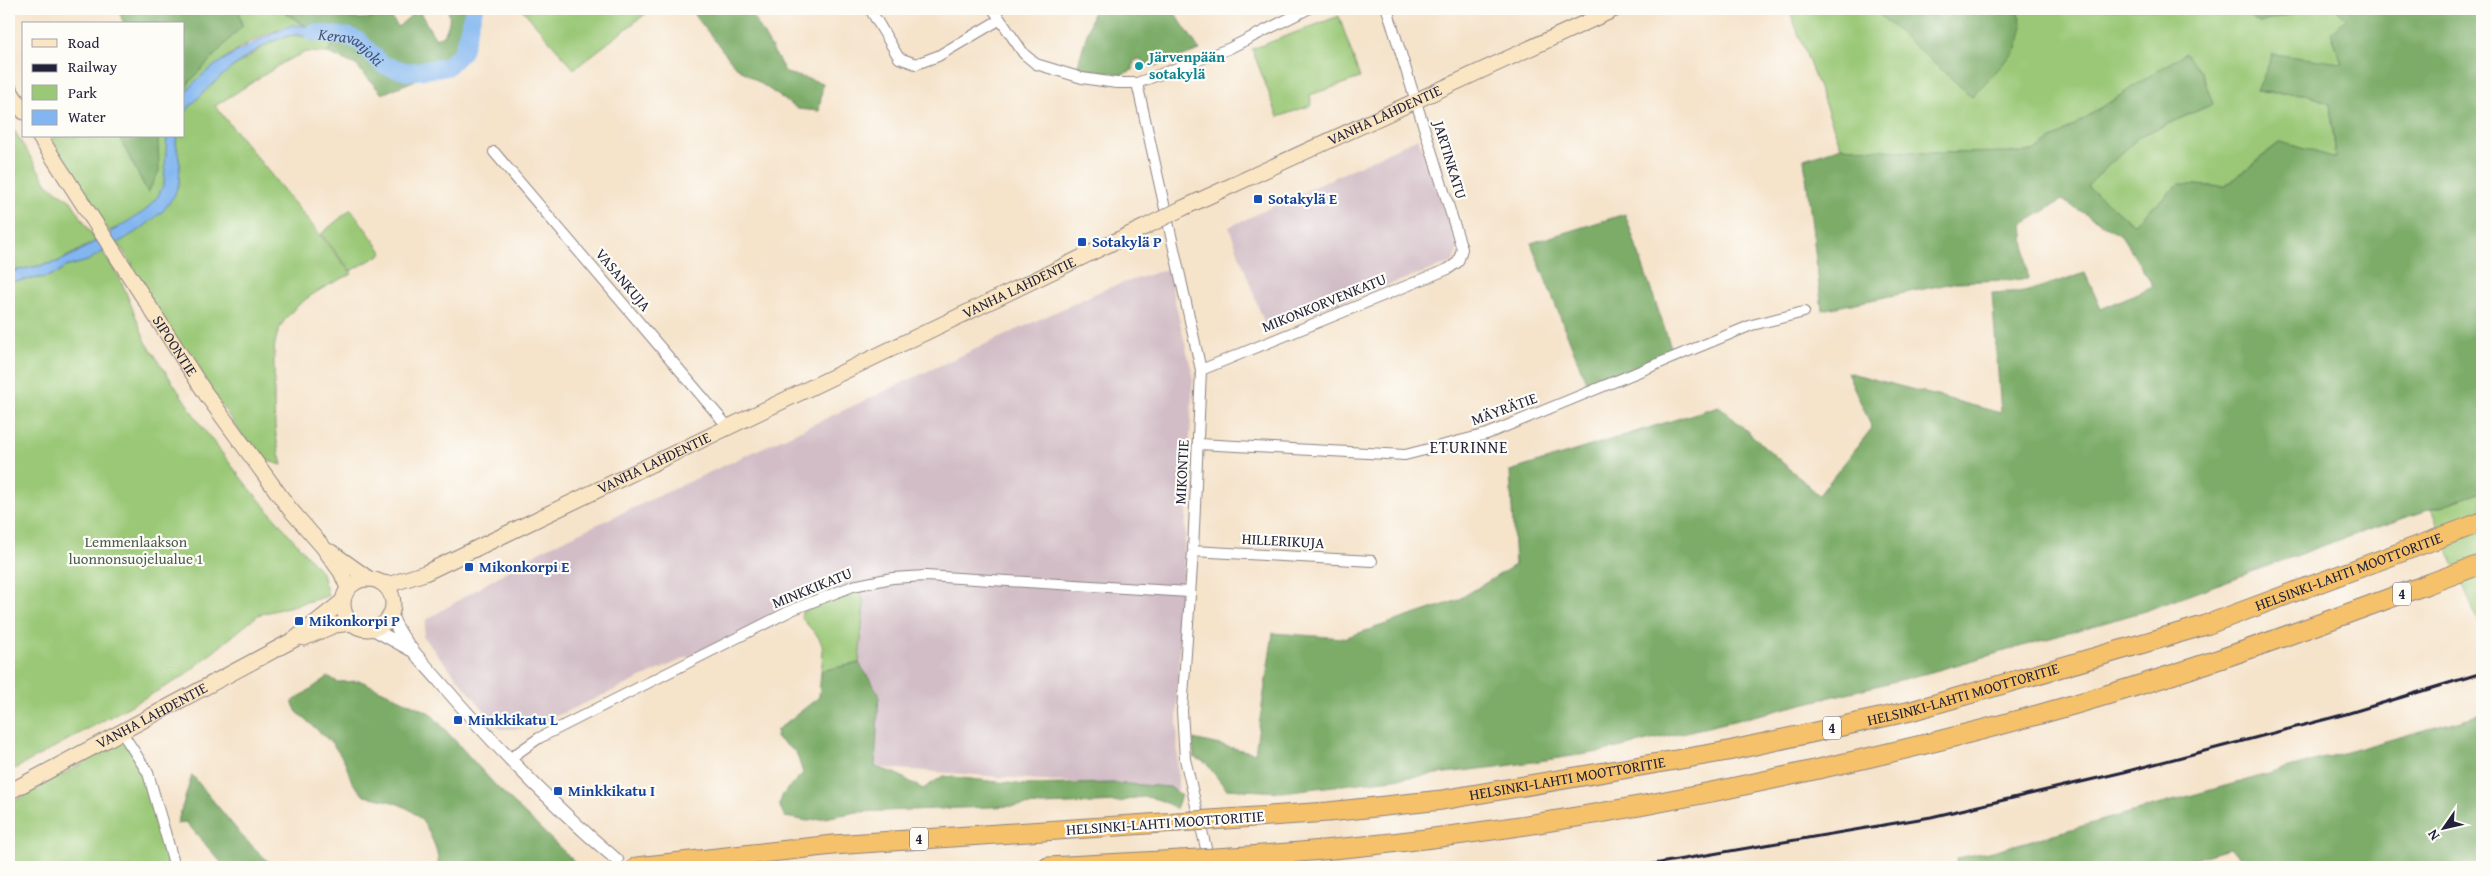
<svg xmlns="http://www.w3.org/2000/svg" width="2491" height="876" font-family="'Gentium Book Plus',serif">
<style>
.industrial{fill:#d2bdc6}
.green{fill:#9ac876;stroke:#5e7558}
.forest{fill:#7bac67;stroke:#4e6751}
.water{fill:#82b6f0;stroke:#526c96}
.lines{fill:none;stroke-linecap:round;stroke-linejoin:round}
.river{stroke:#82b6f0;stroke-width:18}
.minor-casing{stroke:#8c8282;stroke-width:12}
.tertiary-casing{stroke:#8c8282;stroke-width:14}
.secondary-casing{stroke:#8c8282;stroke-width:17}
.motorway-casing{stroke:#8c8282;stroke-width:21}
.minor{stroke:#fff;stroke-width:10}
.tertiary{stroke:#fff;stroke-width:12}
.secondary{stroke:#fbe6c4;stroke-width:15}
.motorway{stroke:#f5c16b;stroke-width:19}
.rail{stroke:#22223b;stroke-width:3}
.secondary-bridge-casing{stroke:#8c8282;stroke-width:17;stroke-linecap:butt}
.motorway-bridge-casing{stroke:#8c8282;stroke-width:21;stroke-linecap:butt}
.secondary-bridge{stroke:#fbe6c4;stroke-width:15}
.motorway-bridge{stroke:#f5c16b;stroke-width:19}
.culture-dot{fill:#0f9aa8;stroke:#fdfcf7;stroke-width:2}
.transit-dot{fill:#1a4fb4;stroke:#fdfcf7;stroke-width:2}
.labels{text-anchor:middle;stroke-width:4.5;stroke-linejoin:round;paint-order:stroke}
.shield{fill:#fdfcf7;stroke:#646373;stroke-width:1}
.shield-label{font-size:14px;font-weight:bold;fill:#22223b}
.culture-label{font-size:15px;font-weight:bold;fill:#0d838f;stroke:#fdfcf7;text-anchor:start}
.street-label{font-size:15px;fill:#22223b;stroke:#fdfcf7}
.transit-label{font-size:15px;font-weight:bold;fill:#164399;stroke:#fdfcf7;text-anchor:start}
.park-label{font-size:15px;fill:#4c5c50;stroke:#fdfcf7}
.water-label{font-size:16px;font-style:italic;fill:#44567a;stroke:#fdfcf7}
.neighbourhood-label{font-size:16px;letter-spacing:1px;fill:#22223b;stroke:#fdfcf7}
</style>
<rect width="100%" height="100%" fill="#fdfcf7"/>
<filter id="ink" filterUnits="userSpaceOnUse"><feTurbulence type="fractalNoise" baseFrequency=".02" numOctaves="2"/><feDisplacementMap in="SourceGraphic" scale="10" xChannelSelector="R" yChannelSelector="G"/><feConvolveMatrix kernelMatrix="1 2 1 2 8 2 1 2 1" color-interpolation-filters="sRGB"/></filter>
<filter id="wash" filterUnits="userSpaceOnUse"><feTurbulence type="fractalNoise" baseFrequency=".0096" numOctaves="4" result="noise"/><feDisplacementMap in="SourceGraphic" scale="20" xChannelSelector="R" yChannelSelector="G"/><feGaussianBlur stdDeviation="1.12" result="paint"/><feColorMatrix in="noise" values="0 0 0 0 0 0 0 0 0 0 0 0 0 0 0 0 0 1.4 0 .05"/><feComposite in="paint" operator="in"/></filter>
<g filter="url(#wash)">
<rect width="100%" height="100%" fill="#f5e3ca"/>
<!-- industrial -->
<path class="industrial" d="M1418 138 1458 249 1453 262 1266 328 1229 227Z
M1167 269 1193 376 1177 702 1178 791 874 767 879 694 859 663 864 602 861 593 853 586 794 609 530 728 500 729 423 637 426 620 542 550 1105 289Z"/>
<!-- green -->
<path class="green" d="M239 9H279L306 26C264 24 209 65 184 98 184 76 226 42 242 26Z
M522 9H652L574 69Z
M1789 9H1875L2022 25 2016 9H2241L2259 23 2308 9H2337L2347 19 2342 63 2257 92 2307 94 2330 104 2336 158 2280 142 2224 187 2179 184 2133 224 2086 186 2140 136 2213 104 2043 147 2033 152 1926 153 1841 147Z
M1339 16 1360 78 1310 95 1312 105 1278 117 1252 49Z
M293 35 324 40 336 38 328 53 306 52 286 61 215 106 352 274C324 286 283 307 276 339 272 353 275 371 274 385 274 415 274 436 282 465L258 458 125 267 133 264 130 262 117 242 148 223 179 183 180 164 176 143 177 136H184V114L198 96 224 73 271 42Z
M9 122 47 184 71 201 96 241 57 262 9 272Z
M54 136 119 137 148 193 158 136H167C166 151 168 169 165 184 159 207 130 223 109 231L51 139Z
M351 209 383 253 351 271 321 234Z
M102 251 120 278 146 342 202 427 245 483 322 573 328 596 258 615 183 677 9 772V282L46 277 58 273 65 267 87 261Z
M2482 492V631L2431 509Z
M856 590 861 593 864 602 859 663 821 671C826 637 820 641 801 617L802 612Z
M127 739 139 757 171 852 167 867H9V804Z"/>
<!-- forest -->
<path class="forest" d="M118 9H239L242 26 184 88V24H124Z
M279 9H329L354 19 372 18 388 12 398 27 418 9 435 38 444 35C448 27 452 18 447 9H472L461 50 446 65 408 69 384 63 361 41 350 34 334 28 306 26Z
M690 9H749L786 73 823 83 819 111 798 109 735 66Z
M1094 9H1172L1200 50 1151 67 1140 59 1134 61 1133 70 1122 74 1077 68Z
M1873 9H2016L2022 25 2017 49 1972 97Z
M2241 9H2308L2259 23Z
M2337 9H2465L2482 20V492L2336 541 2145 611 1928 673 1742 719 1600 752 1505 766 1282 792 1226 789 1206 763 1194 757 1193 739 1255 753 1273 633 1344 638 1456 601 1515 565 1510 471 1719 406 1819 495 1872 428 1847 372 2001 413 1992 293 2028 291 2085 273 2101 309 2153 286 2121 235 2062 200 2023 224 2028 279 1958 282 1822 310 1804 159 1841 147 1926 153 2033 152 2185 53 2202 73 2213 104 2140 136 2087 186 2133 224 2179 184 2225 187 2280 142 2336 158 2330 104 2307 94 2257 92 2273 54 2342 63 2331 33 2346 19Z
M336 38C364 40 362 53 382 66 396 75 416 74 432 73L382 94 356 65 328 53Z
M158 136 159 171 148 193 119 137Z
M1625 214 1673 353 1588 387 1531 243Z
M859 663 879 694 875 767 895 773 923 789 943 776 1026 785 1114 783 1170 787 1181 795 1176 809C1158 796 1141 794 1121 802L857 812 808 821 785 817 779 805 783 794 803 773 796 752 776 738 777 730 819 697 821 671Z
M328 677 338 682 361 681 430 713 496 786 580 867H438C439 856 436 847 431 837 419 806 394 801 364 796L352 782 345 762 332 743 297 712 292 702Z
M2482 714V867H2255L2229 849 2167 867H1954L1957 858 1993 851Z
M192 775 242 836 274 867H225L186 822 177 824Z"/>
<!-- water -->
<path class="water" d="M292 25 334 28 336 38C321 40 309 34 294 35 262 37 203 89 184 114 184 109 182 103 184 98 192 71 266 35 292 25Z
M167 136H177L176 143 180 164 179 183 174 196 163 211 141 229 87 261 65 267 58 273 46 277 9 282V272L58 262 78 252 145 211 158 196 164 184Z"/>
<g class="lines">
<!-- river -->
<path class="river" id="s1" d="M313 33 350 37 359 41 383 65 408 72 447 67 463 51 474 9"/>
</g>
</g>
<g filter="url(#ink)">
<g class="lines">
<!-- minor casing -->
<g class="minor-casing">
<path id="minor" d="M870 9 899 58 916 64 938 56 999 20
M993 9 1024 54 1036 64 1082 78 1116 83H1137L1228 49 1308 9
M1137 83 1201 370 1193 551 1182 711 1185 759 1209 861
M494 152 729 428
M1201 370 1448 269 1458 262 1462 249 1387 9
M1199 444 1405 455 1487 434 1752 325 1804 312
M1193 551 1372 561
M121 731 148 773 175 867
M509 759 539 738 794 609 853 586 892 578 926 576 1189 592"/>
</g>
<!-- tertiary casing -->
<g class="tertiary-casing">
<path id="tertiary" d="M391 615C401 641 423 662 440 682 495 746 553 806 617 860
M373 629 411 650"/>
</g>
<!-- secondary casing -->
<g class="secondary-casing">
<g id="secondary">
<path d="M9 89 24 112"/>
<path id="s2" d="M39 136 206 394 289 508 323 547 341 572 348 588"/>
<path id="s3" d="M1183 208 1615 9"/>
<path d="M331 552 369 579"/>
<circle cx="368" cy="604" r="25"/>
<path id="s4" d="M382 583 391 584 425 573 1147 226"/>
<path d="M304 638 335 625 351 623"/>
<path id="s5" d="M9 792 295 639 343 601"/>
</g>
</g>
<!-- motorway casing -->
<g class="motorway-casing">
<g id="motorway">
<path id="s6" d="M1226 819 1328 812 1442 800 1728 751 1911 711 2206 625 2482 522"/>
<path d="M1232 857C1429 845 1621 814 1814 770 1951 740 2087 704 2220 659 2308 629 2395 596 2482 564"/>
<path d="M637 867 833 845 1177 822"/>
<path d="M1048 867 1180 860"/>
</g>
</g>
<!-- minor -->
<use href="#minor" class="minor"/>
<!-- tertiary -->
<use href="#tertiary" class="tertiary"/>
<!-- secondary -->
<use href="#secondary" class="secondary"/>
<!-- motorway -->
<use href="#motorway" class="motorway"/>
<!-- rail -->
<path class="rail" d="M1636 867 1931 817 2124 772 2346 714 2482 673"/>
<!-- secondary-bridge casing -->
<g class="secondary-bridge-casing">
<path id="secondary-bridge" d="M1147 226 1183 208"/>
</g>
<!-- motorway-bridge casing -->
<g class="motorway-bridge-casing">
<path id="motorway-bridge" d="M1177 822 1226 819
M1180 860 1232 857"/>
</g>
<!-- secondary-bridge -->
<use href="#secondary-bridge" class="secondary-bridge"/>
<!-- motorway-bridge -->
<use href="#motorway-bridge" class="motorway-bridge"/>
</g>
</g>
<!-- markers -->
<circle class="culture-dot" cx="1139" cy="66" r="5"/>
<g class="transit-dot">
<rect x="1253" y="194" width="10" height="10" rx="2.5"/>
<rect x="1077" y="237" width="10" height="10" rx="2.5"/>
<rect x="464" y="562" width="10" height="10" rx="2.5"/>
<rect x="294" y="616" width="10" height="10" rx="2.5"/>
<rect x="453" y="715" width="10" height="10" rx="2.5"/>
<rect x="553" y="786" width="10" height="10" rx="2.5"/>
</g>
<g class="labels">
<!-- shield labels -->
<g class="shield">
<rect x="2393" y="582.5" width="18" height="23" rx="4"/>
<rect x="1823" y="716.5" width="18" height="23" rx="4"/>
<rect x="910" y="827.5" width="18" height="23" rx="4"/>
</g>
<g class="shield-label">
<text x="2402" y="599">4</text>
<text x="1832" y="733">4</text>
<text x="919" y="844">4</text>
</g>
<!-- culture labels -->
<g class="culture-label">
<text x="1149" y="62">Järvenpään<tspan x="1149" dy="17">sotakylä</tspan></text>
</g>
<!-- street labels -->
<g class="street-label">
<text dy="5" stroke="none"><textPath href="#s3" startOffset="222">VANHA LAHDENTIE</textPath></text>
<text transform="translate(1450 160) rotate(73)" y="5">JARTINKATU</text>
<text transform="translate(623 280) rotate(50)" y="5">VASANKUJA</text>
<text dy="5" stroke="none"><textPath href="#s4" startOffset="704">VANHA LAHDENTIE</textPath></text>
<text transform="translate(1324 303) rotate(-22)" y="5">MIKONKORVENKATU</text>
<text dy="5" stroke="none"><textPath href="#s2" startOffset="250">SIPOONTIE</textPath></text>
<text transform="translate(1504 409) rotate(-20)" y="5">MÄYRÄTIE</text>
<text dy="5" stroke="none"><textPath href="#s4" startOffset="299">VANHA LAHDENTIE</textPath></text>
<text transform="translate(1182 472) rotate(-87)" y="5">MIKONTIE</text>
<text transform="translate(1283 541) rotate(3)" y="5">HILLERIKUJA</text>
<text dy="5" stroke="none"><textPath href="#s6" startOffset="1154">HELSINKI-LAHTI MOOTTORITIE</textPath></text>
<text transform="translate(812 588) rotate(-22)" y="5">MINKKIKATU</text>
<text dy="5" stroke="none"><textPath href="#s6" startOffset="749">HELSINKI-LAHTI MOOTTORITIE</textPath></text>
<text dy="5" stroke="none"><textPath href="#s5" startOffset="162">VANHA LAHDENTIE</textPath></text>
<text dy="5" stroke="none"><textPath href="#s6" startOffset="344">HELSINKI-LAHTI MOOTTORITIE</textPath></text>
<text transform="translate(1165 823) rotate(-4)" y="5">HELSINKI-LAHTI MOOTTORITIE</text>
</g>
<!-- transit labels -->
<g class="transit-label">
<text x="1268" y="204">Sotakylä E</text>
<text x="1092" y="247">Sotakylä P</text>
<text x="479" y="572">Mikonkorpi E</text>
<text x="309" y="626">Mikonkorpi P</text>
<text x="468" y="725">Minkkikatu L</text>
<text x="568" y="796">Minkkikatu I</text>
</g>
<!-- park labels -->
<g class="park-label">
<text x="136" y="547">Lemmenlaakson<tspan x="136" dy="17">luonnonsuojelualue 1</tspan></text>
</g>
<!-- water labels -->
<g class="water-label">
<text dy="6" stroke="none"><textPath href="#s1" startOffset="42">Keravanjoki</textPath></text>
</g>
<!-- neighbourhood labels -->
<g class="neighbourhood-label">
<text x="1469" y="453">ETURINNE</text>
</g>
</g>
<!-- margin -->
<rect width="2491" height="876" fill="none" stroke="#fdfcf7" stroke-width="30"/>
<!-- legend -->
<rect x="22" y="22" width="162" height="115" fill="#fdfcf7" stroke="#a5a5ac"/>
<rect x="32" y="39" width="25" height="8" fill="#fbe6c4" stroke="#a5a5ac"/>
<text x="68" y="48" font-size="15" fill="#22223b">Road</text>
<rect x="32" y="64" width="25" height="8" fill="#22223b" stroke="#a5a5ac"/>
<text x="68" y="72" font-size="15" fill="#22223b">Railway</text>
<rect x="32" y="85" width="25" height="15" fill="#9ac876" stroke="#a5a5ac"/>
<text x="68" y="98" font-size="15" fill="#22223b">Park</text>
<rect x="32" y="110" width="25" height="15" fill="#82b6f0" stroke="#a5a5ac"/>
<text x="68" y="122" font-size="15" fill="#22223b">Water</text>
<!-- north arrow -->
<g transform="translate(2444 828) rotate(236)" stroke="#fdfcf7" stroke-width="4" paint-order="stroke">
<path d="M0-4L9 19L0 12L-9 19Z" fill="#22223b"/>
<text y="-8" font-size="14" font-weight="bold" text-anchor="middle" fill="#22223b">N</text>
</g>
</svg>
